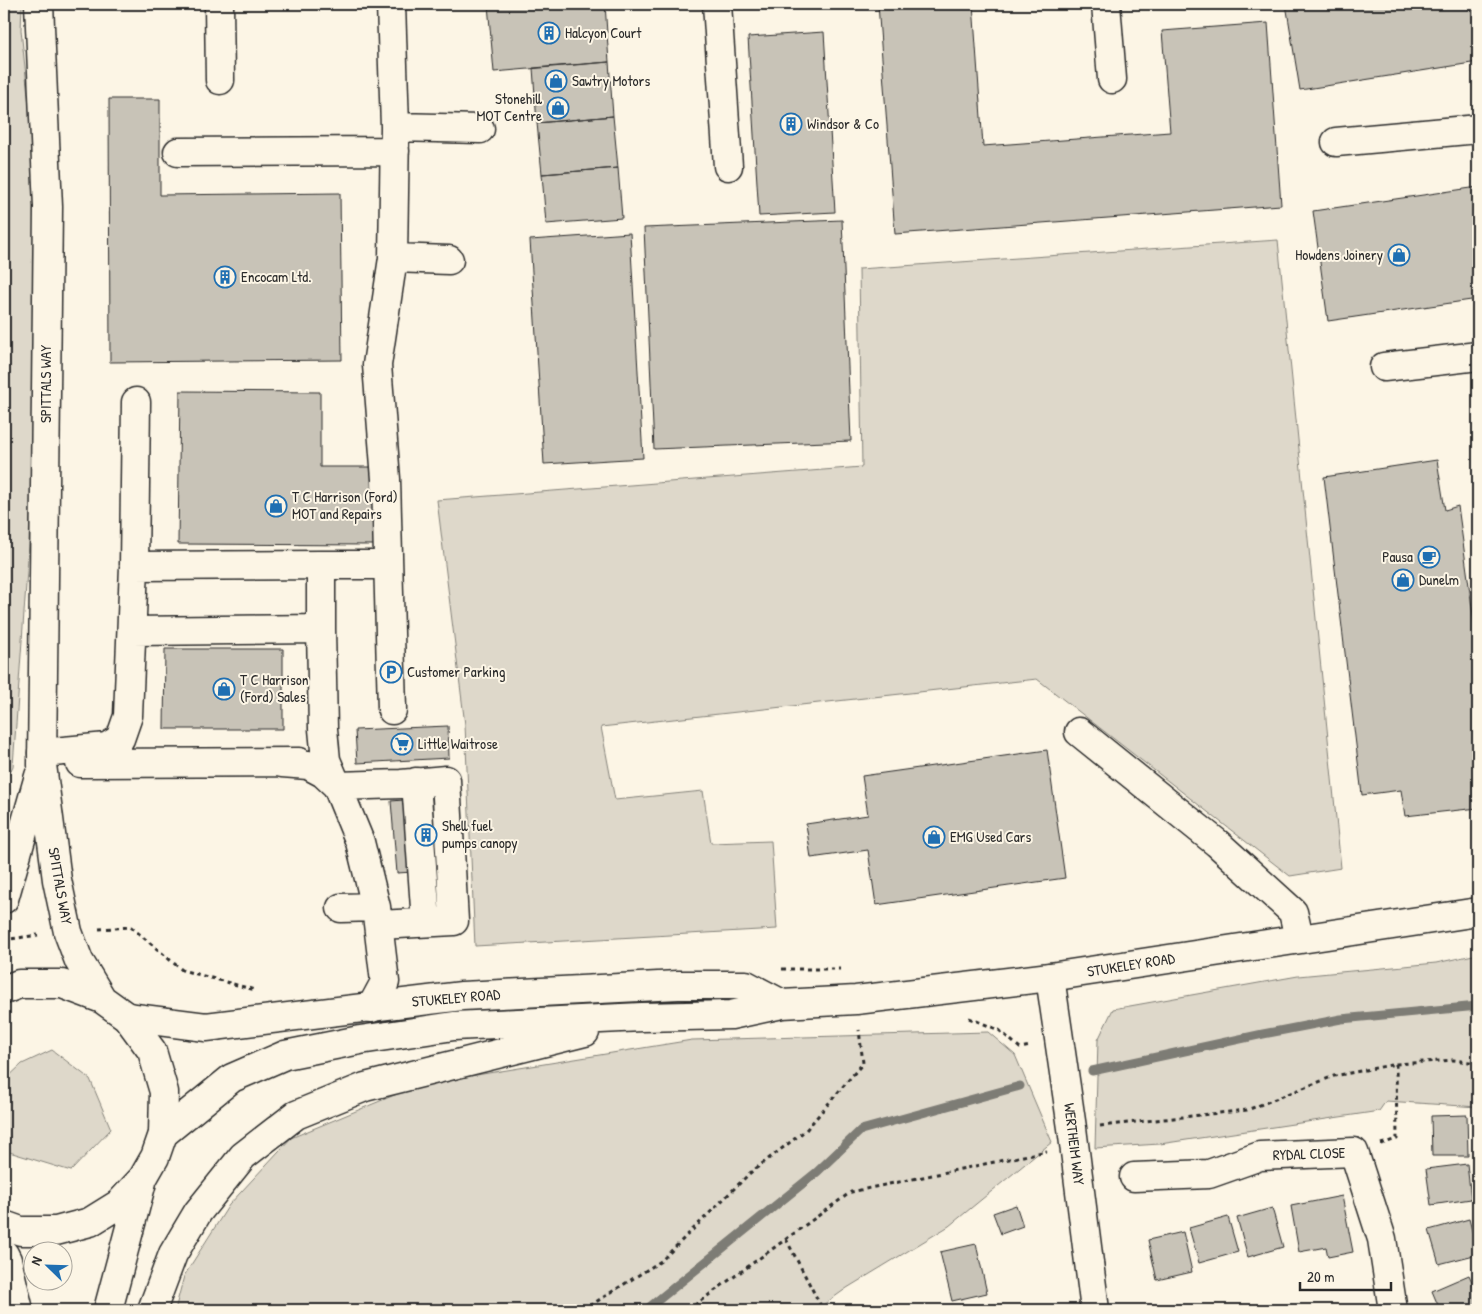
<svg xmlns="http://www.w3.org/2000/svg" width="1482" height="1314" font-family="'Patrick Hand',sans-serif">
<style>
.green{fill:#ded8ca;stroke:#84827a}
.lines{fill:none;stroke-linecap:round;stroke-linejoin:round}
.stream{stroke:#7d7b74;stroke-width:9}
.building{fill:#c8c3b7;stroke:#2b2b2b}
.minor-casing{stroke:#2b2b2b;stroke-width:31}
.major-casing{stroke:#2b2b2b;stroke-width:31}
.highway-casing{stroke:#2b2b2b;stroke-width:31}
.path{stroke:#2b2b2b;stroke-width:3;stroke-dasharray:4 4;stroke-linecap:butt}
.minor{stroke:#fcf5e5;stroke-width:28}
.major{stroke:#fcf5e5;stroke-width:28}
.highway{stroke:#fcf5e5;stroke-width:28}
.labels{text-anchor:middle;stroke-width:4;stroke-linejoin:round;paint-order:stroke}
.poi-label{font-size:15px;fill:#2b2b2b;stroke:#fcf5e5;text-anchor:start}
.street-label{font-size:15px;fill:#2b2b2b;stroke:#fcf5e5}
</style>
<rect width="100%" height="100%" fill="#fcf5e5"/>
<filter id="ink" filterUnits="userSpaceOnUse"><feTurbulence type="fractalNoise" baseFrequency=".02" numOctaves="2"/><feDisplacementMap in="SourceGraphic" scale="10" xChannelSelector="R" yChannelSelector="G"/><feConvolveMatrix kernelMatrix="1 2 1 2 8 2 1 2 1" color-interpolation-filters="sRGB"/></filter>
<g filter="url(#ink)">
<!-- green -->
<path class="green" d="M4 4H22L21 30 40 207 29 543 13 766 4 785Z
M1278 240 1341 868 1290 876 1037 679 601 727 615 800 703 791 711 843 771 841 777 929 475 946 465 725 437 500 862 467 859 269Z
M1478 954V1107L1386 1101 1379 1111 1373 1112 1160 1144 1095 1148 1098 1040 1113 1009 1298 976 1436 963Z
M988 1032 1015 1055 1052 1142 949 1226 847 1288 816 1310H175L184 1276 229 1205 291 1138 421 1084 692 1040Z
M52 1050 90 1079 111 1129 71 1171 6 1151 4 1147V1081L22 1064Z"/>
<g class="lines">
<!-- stream -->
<path class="stream" d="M1092 1071 1263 1034 1341 1019 1478 1006
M646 1310 817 1172 861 1130 1020 1086"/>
</g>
<!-- building -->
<path class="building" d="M498 4H605L609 62 494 72 488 5Z
M878 4H973L983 146 1170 132 1162 31 1268 23 1281 205 895 234Z
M1286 4H1478V62L1300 90Z
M824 32 835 212 759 216 748 37Z
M609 62 613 116 537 123 533 68Z
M109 99H160V195L340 193 342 360 110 362Z
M613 116 618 168 542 174 537 123Z
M618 168 622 218 546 224 542 174Z
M1478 187V299L1328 321 1313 211Z
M842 220 851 441 654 449 644 228Z
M630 233 643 458 544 464 530 240Z
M180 391 320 392V467H374V545L178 544Z
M1437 460 1445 510 1458 506 1478 651V808L1405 816 1401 790 1362 795 1324 477Z
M165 649H283V729H164Z
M448 726 449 758 357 763 355 730Z
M1047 750 1065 878 876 905 868 850 811 858 806 824 868 815 862 776Z
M456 796 462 869 397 873 391 801Z
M1467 1115 1468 1156H1432L1431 1116Z
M1467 1164 1471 1199 1431 1205 1426 1169Z
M1342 1196 1353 1252 1328 1257 1326 1247 1299 1252 1291 1206Z
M1016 1205 1023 1226 1001 1234 993 1213Z
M1272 1208 1283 1247 1248 1257 1237 1218Z
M1228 1217 1238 1252 1199 1263 1189 1228Z
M1469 1219 1478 1254 1439 1264 1429 1230Z
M1183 1232 1192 1272 1157 1280 1148 1240Z
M976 1244 987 1293 952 1301 940 1252Z
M1469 1275 1478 1295V1310H1440L1432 1291Z"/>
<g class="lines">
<!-- minor casing -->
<g class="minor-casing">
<path id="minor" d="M219 4 220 80
M391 4 395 127 393 258 377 365 386 479 392 710
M717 4 728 166
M1106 4 1112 79
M395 127 480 129
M1336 142 1478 129
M178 152 395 151
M393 258 449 260
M1384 367 1478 356
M134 566 321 565
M321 629 323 729 326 760 337 786 401 784 446 780 454 921 379 925
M132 631 321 629V565H388
M1079 732 1217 843 1293 912 1299 938
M42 753 107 747 120 739 128 716 134 566 136 402
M80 763 299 762
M282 763 308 765 323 773 337 786 360 842 376 907 385 982 371 1008
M416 782 426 922
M341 908 376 907
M1050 977 1072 1128 1095 1310
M1134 1177 1209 1174 1260 1156 1354 1152 1382 1239 1393 1310"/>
</g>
<!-- major casing -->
<g class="major-casing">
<path id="major" d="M127 1017 206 1027 462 996 678 985H746L782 1004
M163 1134 232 1078 285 1055 360 1040 454 1026 642 1017 731 1015 782 1004 856 1000 1050 977 1478 912
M152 1310 173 1254 198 1212 243 1156 296 1115 365 1087 585 1032"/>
</g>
<!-- highway casing -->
<g class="highway-casing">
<path id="highway" d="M39 4 48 207 42 765 57 880 68 932 79 961 102 999
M4 899 39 776
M4 990 19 984H62L102 999 127 1017 152 1051 164 1092 163 1134 155 1157 143 1178 119 1204 90 1222 56 1231H21L4 1225
M4 1254 7 1260 19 1310
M108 1310 142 1182"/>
</g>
<!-- path -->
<path class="path" d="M99 929 131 927 182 970 255 990
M4 940 38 935
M782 969H840
M969 1018 999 1030 1020 1048 1031 1046
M1100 1126 1247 1110 1334 1076 1396 1064 1453 1060 1478 1063
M1381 1144 1397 1139 1396 1064
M786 1239 823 1310
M583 1310 661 1261 750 1173 806 1130 863 1063 859 1030
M688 1310 851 1192 1047 1151"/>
<!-- minor -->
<use href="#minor" class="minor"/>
<!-- major -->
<use href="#major" class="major"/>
<!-- highway -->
<use href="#highway" class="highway"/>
</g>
</g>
<!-- icons -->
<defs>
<g id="building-ring" transform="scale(1.125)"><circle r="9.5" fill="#fcf5e5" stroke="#1f6fb2" stroke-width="1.5"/><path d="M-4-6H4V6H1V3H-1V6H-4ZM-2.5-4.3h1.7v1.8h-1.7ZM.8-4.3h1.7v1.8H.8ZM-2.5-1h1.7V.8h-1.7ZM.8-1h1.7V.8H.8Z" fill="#1f6fb2"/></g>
<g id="shop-ring" transform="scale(1.125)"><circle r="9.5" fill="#fcf5e5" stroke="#1f6fb2" stroke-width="1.5"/><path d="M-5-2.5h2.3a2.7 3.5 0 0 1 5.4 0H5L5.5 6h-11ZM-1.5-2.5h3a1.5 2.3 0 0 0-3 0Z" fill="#1f6fb2"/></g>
<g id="cafe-ring" transform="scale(1.125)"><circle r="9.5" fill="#fcf5e5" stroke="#1f6fb2" stroke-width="1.5"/><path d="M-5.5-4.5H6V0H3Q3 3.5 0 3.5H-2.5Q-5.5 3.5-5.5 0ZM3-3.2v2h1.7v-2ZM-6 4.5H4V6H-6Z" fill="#1f6fb2"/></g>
<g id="parking-ring" transform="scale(1.125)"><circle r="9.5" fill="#fcf5e5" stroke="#1f6fb2" stroke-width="1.5"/><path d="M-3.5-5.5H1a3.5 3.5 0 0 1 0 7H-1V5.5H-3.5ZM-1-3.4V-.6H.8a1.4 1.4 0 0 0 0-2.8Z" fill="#1f6fb2"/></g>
<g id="supermarket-ring" transform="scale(1.125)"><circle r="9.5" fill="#fcf5e5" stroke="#1f6fb2" stroke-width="1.5"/><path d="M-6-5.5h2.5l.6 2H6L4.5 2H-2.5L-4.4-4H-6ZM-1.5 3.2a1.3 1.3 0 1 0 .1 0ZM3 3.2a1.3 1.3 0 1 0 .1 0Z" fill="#1f6fb2"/></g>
</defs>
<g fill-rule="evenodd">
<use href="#building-ring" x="549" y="33"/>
<use href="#shop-ring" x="556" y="81"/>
<use href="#shop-ring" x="558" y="108"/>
<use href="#building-ring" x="791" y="124"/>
<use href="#shop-ring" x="1399" y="255"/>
<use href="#building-ring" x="225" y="277"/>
<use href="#shop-ring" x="276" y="506"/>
<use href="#cafe-ring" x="1429" y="557"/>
<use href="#shop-ring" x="1403" y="580"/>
<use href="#parking-ring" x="391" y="672"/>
<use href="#shop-ring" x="224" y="689"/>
<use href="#supermarket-ring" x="402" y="744"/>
<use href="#building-ring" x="426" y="835"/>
<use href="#shop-ring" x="934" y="837"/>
</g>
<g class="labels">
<!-- poi labels -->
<g class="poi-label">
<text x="565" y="38">Halcyon Court</text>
<text x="572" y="86">Sawtry Motors</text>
<text x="542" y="104" text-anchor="end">Stonehill<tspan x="542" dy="17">MOT Centre</tspan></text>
<text x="807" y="129">Windsor &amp; Co</text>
<text x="1383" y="260" text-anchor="end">Howdens Joinery</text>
<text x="241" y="282">Encocam Ltd.</text>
<text x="292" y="502">T C Harrison (Ford)<tspan x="292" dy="17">MOT and Repairs</tspan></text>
<text x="1413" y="562" text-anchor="end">Pausa</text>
<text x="1419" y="585">Dunelm</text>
<text x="407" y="677">Customer Parking</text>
<text x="240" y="685">T C Harrison<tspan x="240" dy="17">(Ford) Sales</tspan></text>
<text x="418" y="749">Little Waitrose</text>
<text x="442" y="831">Shell fuel<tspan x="442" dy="17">pumps canopy</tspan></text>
<text x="950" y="842">EMG Used Cars</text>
</g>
<!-- street labels -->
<g class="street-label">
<text transform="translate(46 384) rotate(-90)" y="5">SPITTALS WAY</text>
<text transform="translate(60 886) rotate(80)" y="5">SPITTALS WAY</text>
<text transform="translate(1131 965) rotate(-9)" y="5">STUKELEY ROAD</text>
<text transform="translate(456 998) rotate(-5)" y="5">STUKELEY ROAD</text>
<text transform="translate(1074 1144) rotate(83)" y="5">WERTHEIM WAY</text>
<text transform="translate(1309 1154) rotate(-2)" y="5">RYDAL CLOSE</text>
</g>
</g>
<!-- margin -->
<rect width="1482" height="1314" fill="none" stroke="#fcf5e5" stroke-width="20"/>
<rect x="10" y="10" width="1462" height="1294" fill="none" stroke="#2b2b2b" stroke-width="2" filter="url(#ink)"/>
<!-- north arrow -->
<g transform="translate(48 1266) rotate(293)"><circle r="24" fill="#fcf5e5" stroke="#a8a49b"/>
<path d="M0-4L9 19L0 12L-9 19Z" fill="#1f6fb2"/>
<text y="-8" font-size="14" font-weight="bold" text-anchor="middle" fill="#2b2b2b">N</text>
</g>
<!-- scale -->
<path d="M1300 1282v8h91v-8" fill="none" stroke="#2b2b2b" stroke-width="2.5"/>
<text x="1307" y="1282" font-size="15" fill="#2b2b2b" stroke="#fcf5e5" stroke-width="4" paint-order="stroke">20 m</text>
</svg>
